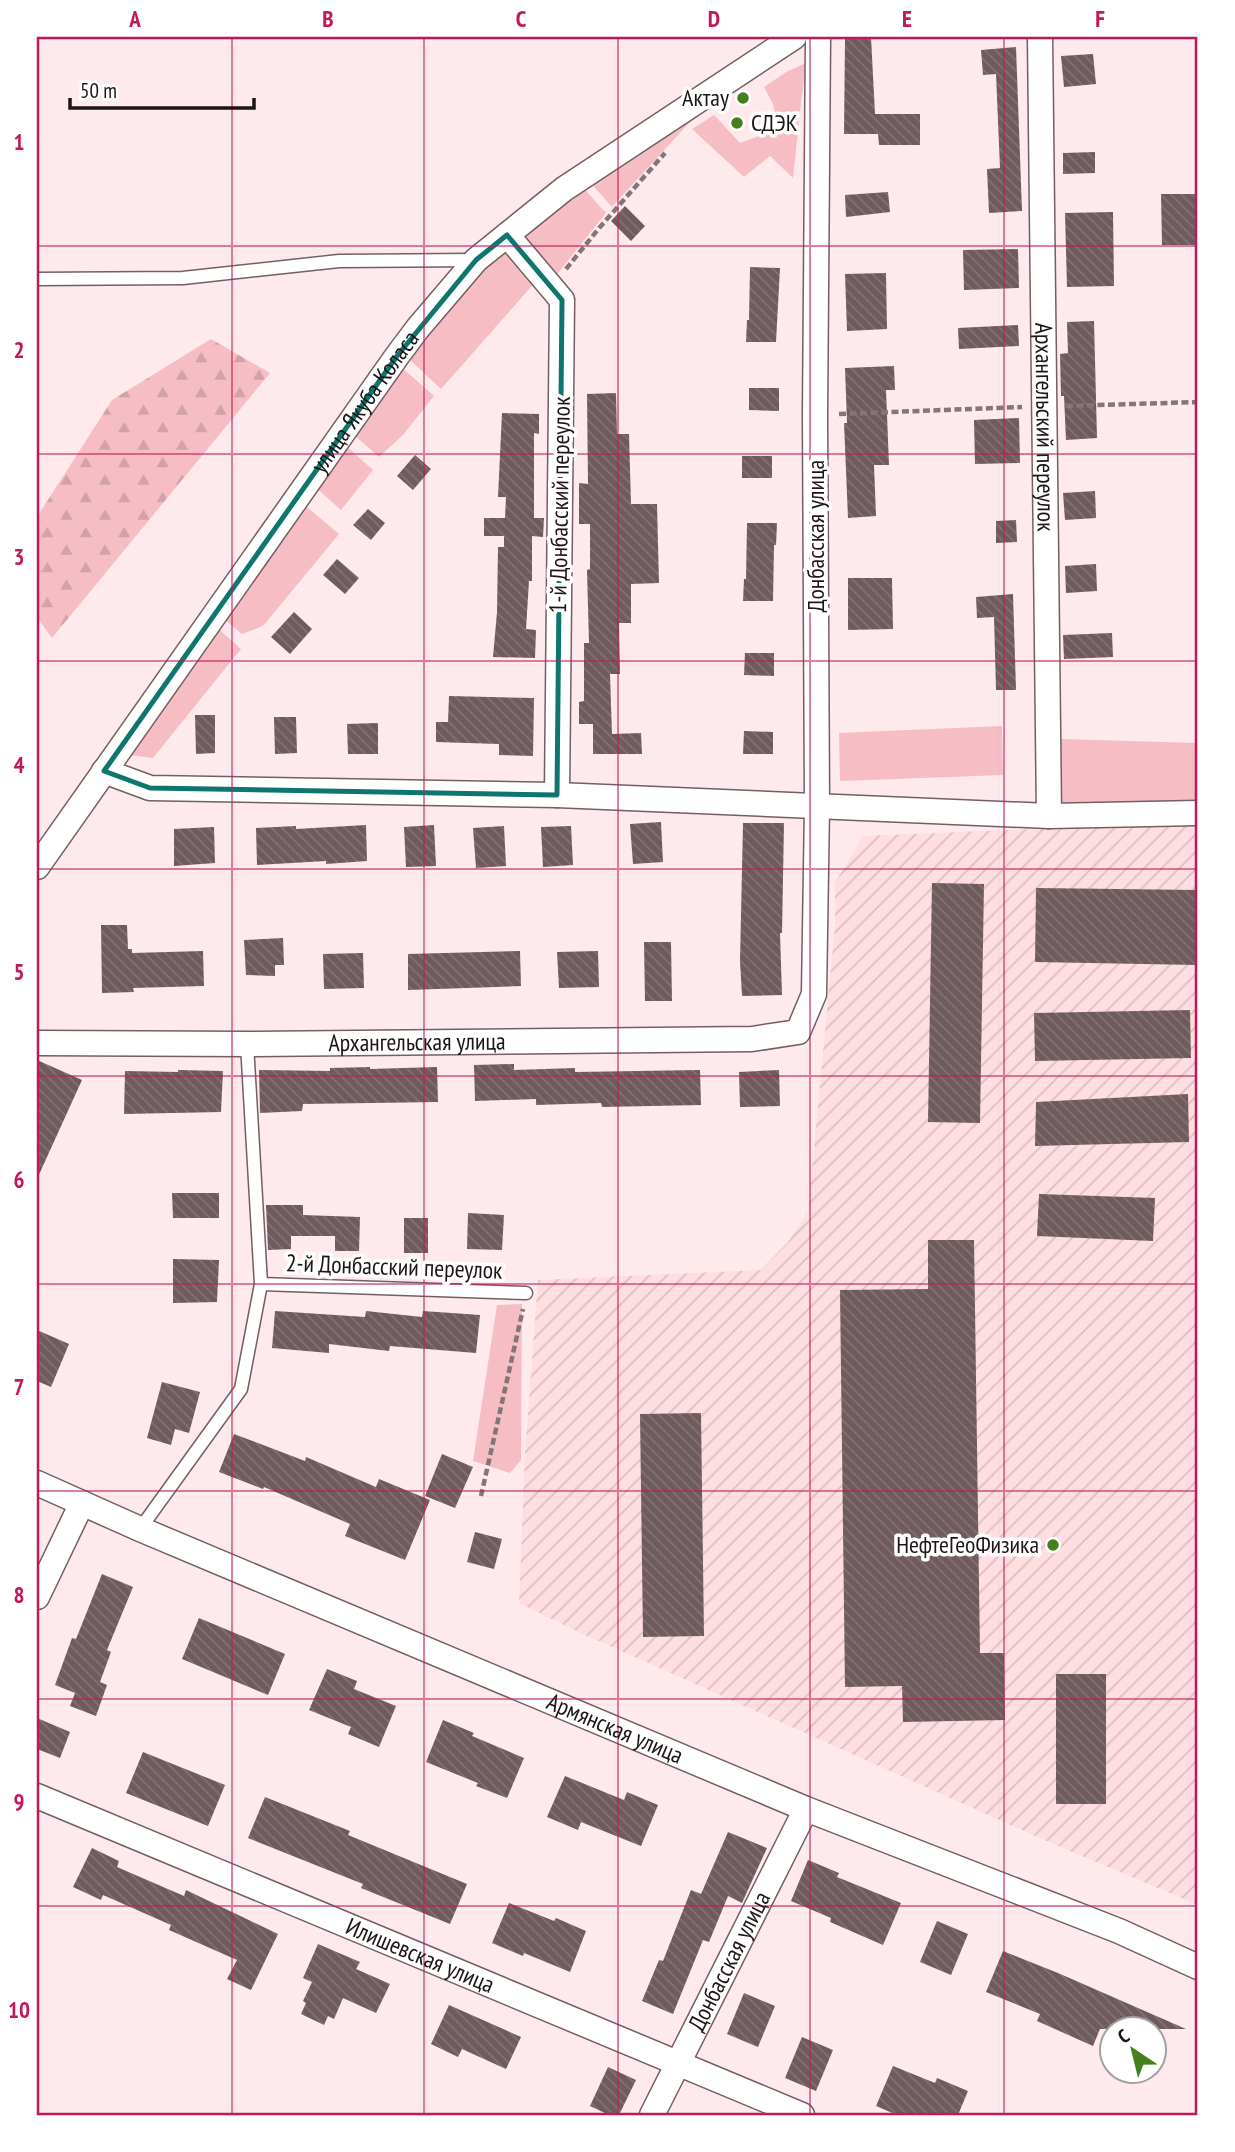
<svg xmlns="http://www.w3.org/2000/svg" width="1235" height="2152" font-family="'PT Sans Narrow',sans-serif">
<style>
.industrial{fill:url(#industrial-furrows)}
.green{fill:#f6bdc4}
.forest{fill:url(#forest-firs)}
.building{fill:url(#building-back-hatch)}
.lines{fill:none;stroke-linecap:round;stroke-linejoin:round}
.service-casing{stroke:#735f61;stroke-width:15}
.minor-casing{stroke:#735f61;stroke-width:27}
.path{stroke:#847678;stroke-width:4.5;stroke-dasharray:7 3.5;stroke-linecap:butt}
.service{stroke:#fff;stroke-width:12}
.minor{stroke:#fff;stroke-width:24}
.marked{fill:none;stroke:#0f766e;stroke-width:5;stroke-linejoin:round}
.grid{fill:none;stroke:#c2185b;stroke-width:2;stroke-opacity:0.55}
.poi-dot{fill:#44801d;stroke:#fff;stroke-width:2.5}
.labels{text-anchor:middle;stroke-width:7;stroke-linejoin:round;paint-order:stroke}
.poi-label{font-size:24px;fill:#1d1516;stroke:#fff;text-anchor:end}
.street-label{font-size:24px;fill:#1d1516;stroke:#fff}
.neatline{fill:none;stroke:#c2185b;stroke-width:2.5}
.grid-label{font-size:23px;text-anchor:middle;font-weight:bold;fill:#c2185b}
</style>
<defs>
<pattern id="industrial-furrows" width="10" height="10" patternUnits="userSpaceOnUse" patternTransform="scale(1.75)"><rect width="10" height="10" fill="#ffdee1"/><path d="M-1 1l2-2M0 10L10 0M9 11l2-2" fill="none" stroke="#dabec0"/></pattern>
<pattern id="forest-firs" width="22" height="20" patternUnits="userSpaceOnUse" patternTransform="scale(1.75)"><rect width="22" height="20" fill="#f6bdc4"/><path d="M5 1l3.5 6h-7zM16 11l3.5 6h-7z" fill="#d2a2a8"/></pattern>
<pattern id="building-back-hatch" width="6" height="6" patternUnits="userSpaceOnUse" patternTransform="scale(1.75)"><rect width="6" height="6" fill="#6f5b5d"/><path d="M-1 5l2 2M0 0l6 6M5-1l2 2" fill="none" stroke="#827274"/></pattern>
</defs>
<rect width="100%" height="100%" fill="#feeaec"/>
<!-- industrial -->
<path class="industrial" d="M1198 822V1905L1049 1842 572 1629 519 1603 525 1453 538 1280 761 1270 788 1242 808 1212 835 925V883L863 836Z"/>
<!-- green -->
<path class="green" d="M806 63 800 111 775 113 773 104 764 87 788 71Z
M722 97 688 124 612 207 586 178Z
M714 115 740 143 799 121 793 178 770 156 744 177 692 129Z
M579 183 606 213 550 283 512 237Z
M507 241 538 279 441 389 405 355Z
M399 365 434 396 403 435 379 457 352 433Z
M344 444 373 470 341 510 314 486Z
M301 502 339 534 263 626 242 634 219 615Z
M212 623 241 649 153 758 122 754Z
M1002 726 1003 775 840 781 839 733Z
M1061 739 1198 743V806L1057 811Z
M522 1304 521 1460 510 1473 473 1461 497 1305Z"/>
<!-- forest -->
<path class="forest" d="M211 339 270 373 52 638 37 617V517L112 400Z"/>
<!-- building -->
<path class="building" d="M858 37H871L875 114H920V145H879L878 134H844L845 39Z
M1016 47 1022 211 989 213 987 169 1000 168 996 74 983 75 981 50Z
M1093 54 1096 84 1064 87 1061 56Z
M1095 152V173L1063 174V153Z
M888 192 890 212 846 217 845 195Z
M1161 194H1196L1197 245H1162Z
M625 206 645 226 631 241 611 221Z
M1113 212 1114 286 1067 287 1065 213Z
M1018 249 1019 288 964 290 963 250Z
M750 267 780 268 776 342H746L747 320H749Z
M886 273 887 329 847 331 845 274Z
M1094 321 1097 438 1066 440 1064 396H1061L1060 354 1068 353 1067 322Z
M1018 325 1019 346 959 349 958 328Z
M894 366 895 390H886L889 465H874L876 516 848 518 844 423H847L845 368Z
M749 388H779V411L749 410Z
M616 393 617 434H629L631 504H657L659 583 631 584V623H619L620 674H610L612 734 641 733 642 754H593V724H579V702L584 701V643H589L587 570 590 569V524H579V483L588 484 587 394Z
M502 413 539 414V434L534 433V518H544L543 537 532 536V581H529L526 629 536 630 535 658 493 657 497 612 498 547H504V536H484V518H505L506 497H498Z
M1019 418 1020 463 975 464 974 420Z
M415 455 431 469 413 490 397 476Z
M742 456H772V478H742Z
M1095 491 1096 518 1065 520 1063 493Z
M368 509 385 523 371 540 353 525Z
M1016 520 1017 542 996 543V521Z
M747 523H777L776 545H774L773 601H743L744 579H746Z
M337 559 359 578 345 594 323 575Z
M1096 564 1097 591 1066 593 1065 566Z
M848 578H892L893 629 848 630Z
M1013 594 1016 690H996L994 617 977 618 976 597Z
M294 612 312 629 290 654 271 637Z
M1112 633 1113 657 1064 659 1063 635Z
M745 653H774V676L744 675Z
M449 696 534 698 533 756 499 755V744L436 742V722H448Z
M195 715H215V753L196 754Z
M274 717H296L297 753 275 754Z
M378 723V754H348L347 724Z
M744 731 773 732V754H743Z
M661 822 663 862 633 864 630 824Z
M743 823H784L782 933H780L782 995 742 996 740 961Z
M366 825 367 861 326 864V861L257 865 256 828 296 826V829Z
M434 825 436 866 406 867 404 827Z
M504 826 506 866 476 868 473 828Z
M571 826 573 865 543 867 541 827Z
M214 827 215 863 174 866V829Z
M932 883 984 884 980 1123 928 1122Z
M1036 888 1198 890V965L1035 962Z
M101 925H127L128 949H132V953L203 951 204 986 133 988 134 992 102 993Z
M283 938 284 965H275V976L246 975 244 940Z
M644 942H671L672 1001H645Z
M520 951 521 986 408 990V954Z
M598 951 599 987 559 988 557 952Z
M363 953 364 988 324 989 323 954Z
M1190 1010 1191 1058 1035 1061 1034 1013Z
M37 1060 82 1080 37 1179Z
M514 1064V1070L575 1068V1072L700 1070 701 1105 602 1107 601 1103 536 1105V1099L475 1101 474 1065Z
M370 1067V1069L437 1067 438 1102 303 1104 302 1111 260 1113 259 1070 330 1071V1068Z
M178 1070 223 1071 221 1112 124 1114 125 1071 178 1072Z
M779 1070 780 1106 740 1107 739 1072Z
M1188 1094 1189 1142 1035 1146 1036 1102Z
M172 1193H219V1218H173Z
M1039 1194 1155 1198 1153 1241 1037 1236Z
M266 1205H303V1215L360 1217 359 1251H335V1236H291V1249L268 1250Z
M468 1213 504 1215 502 1250 467 1249Z
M404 1218H428V1253H404Z
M928 1240H974L980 1653H1004L1005 1720 903 1722 902 1686 845 1687 840 1290 928 1289Z
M173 1259 219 1260 217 1302 173 1303Z
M275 1311 365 1317 366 1311 422 1317 423 1311 480 1315 476 1353 390 1346 389 1351 329 1344V1353L272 1348Z
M37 1330 69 1344 51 1387 37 1381Z
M162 1382 200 1392 189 1433 175 1429 171 1445 147 1438Z
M701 1413 704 1636 643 1637 640 1414Z
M234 1434 305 1461 306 1457 376 1487 379 1479 430 1500 405 1560 345 1536 350 1524 264 1487 263 1489 219 1472Z
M442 1454 473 1467 455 1508 425 1496Z
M475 1532 502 1539 494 1569 467 1562Z
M102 1574 133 1587 107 1650 111 1652 100 1682 107 1685 96 1716 70 1706 75 1693 55 1685 72 1638 76 1639Z
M199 1618 285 1654 268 1695 182 1659Z
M327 1669 357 1681 354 1689 396 1706 379 1747 348 1734 351 1727 309 1710Z
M1056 1674H1106V1804H1056Z
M37 1718 70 1732 60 1758 37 1749Z
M443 1720 474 1733 472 1736 524 1758 507 1798 476 1786 478 1783 426 1762Z
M143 1752 225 1785 208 1826 126 1793Z
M565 1776 624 1800 627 1792 658 1805 641 1846 581 1822 578 1830 547 1817Z
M265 1797 350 1831 348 1835 467 1884 450 1924 361 1888 363 1884 248 1838Z
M728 1832 767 1848 742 1903 728 1896 709 1942 703 1940 673 2014 642 2001 659 1960 663 1961 691 1890 701 1894Z
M92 1848 119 1861 117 1867 184 1896 186 1890 278 1934 251 1990 227 1979 237 1960 169 1930 171 1925 103 1895 101 1900 73 1887Z
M808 1860 839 1873 837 1877 901 1903 883 1945 830 1922 831 1918 791 1901Z
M509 1903 554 1921 556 1918 586 1931 570 1972 524 1953 523 1956 492 1943Z
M937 1921 968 1934 951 1975 920 1962Z
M318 1944 360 1962 356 1969 390 1984 376 2013 343 1998 334 2019 328 2016 324 2025 301 2014 306 2003 303 2001 312 1982 303 1978Z
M1003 1951 1058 1973 1186 2029H1100L1093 2046 1037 2021 1040 2014 986 1992Z
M744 1993 775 2006 758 2047 727 2034Z
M449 2005 521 2037 506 2069 462 2049 458 2057 431 2044Z
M802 2037 833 2050 816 2091 785 2078Z
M893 2066 935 2083 937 2078 968 2091 958 2115H897L876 2106Z
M608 2067 636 2080 619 2115H609L590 2106Z"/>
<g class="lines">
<!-- service casing -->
<g class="service-casing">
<path id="service" d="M37 279 183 278 339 261 476 260
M247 1044 261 1284
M140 1529 241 1389 261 1284 526 1293"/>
</g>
<!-- minor casing -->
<g class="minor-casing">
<g id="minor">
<path id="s1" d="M1040 37 1049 816"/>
<path d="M507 235 562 300 557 795"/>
<path d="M104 771 150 788 557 795 1049 816 1198 813"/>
<path id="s2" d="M37 867 397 356 418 328 476 260 564 189 794 37"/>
<path id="s3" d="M37 1043 247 1044 752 1039 798 1032 814 994 817 806 815 415 818 37"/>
<path id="s4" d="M37 1483 140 1529 806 1809 1119 1931 1198 1967"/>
<path d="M37 1597 82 1503"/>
<path id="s5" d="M37 1796 802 2115"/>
<path id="s6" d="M652 2115 806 1809"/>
</g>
</g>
<!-- path -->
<path class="path" d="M566 269 600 227 665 153
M1066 406 1198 402
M839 414 1022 407
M481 1496 523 1309"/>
<!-- service -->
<use href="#service" class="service"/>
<!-- minor -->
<use href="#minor" class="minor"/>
</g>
<!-- marked area -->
<path class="marked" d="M507 235 562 300 557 795 150 788 104 771 397 356 476 260Z"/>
<!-- grid -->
<path class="grid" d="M232 37V2115M424 37V2115M618 37V2115M810 37V2115M1004 37V2115M37 246H1198M37 454H1198M37 661H1198M37 869H1198M37 1076H1198M37 1284H1198M37 1491H1198M37 1699H1198M37 1906H1198"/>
<!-- markers -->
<g class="poi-dot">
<circle cx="743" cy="98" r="7"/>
<circle cx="737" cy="123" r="7"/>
<circle cx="1053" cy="1545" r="7"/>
</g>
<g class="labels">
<!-- poi labels -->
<g class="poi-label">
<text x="729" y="106">Актау</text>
<text x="751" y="131" text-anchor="start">СДЭК</text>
<text x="1039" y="1553">НефтеГеоФизика</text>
</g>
<!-- street labels -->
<g class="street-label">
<text dy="8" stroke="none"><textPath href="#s2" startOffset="569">улица Якуба Коласа</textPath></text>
<text dy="8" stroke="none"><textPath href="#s1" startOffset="390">Архангельский переулок</textPath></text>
<text transform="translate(560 505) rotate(-89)" y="8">1-й Донбасский переулок</text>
<text transform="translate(816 536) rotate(-90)" y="8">Донбасская улица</text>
<text dy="8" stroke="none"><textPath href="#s3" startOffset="380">Архангельская улица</textPath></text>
<text transform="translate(394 1267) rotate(2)" y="8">2-й Донбасский переулок</text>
<text dy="8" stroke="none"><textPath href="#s4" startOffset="628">Армянская улица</textPath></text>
<text dy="8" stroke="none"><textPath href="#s5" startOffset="415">Илишевская улица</textPath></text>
<text dy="8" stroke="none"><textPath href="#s6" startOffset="172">Донбасская улица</textPath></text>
</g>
</g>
<!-- border -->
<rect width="1235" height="2152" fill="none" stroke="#ffffff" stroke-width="77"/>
<!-- north arrow -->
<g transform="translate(1133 2050) rotate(325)"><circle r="33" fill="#ffffff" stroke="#a5a1a2" stroke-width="2"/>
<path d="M0-5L12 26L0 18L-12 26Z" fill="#44801d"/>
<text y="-10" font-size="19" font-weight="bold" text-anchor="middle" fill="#1d1516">С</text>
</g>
<!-- scale -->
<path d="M70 98v10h184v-10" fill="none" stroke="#1d1516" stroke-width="3.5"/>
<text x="80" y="98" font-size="21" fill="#1d1516" stroke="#ffffff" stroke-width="5" paint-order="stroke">50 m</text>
<rect x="38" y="38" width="1158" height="2076" class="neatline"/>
<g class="grid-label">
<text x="135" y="27">A</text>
<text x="328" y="27">B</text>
<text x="521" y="27">C</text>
<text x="714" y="27">D</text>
<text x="907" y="27">E</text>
<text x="1100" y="27">F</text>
<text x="19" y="150">1</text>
<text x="19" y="358">2</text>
<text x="19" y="565">3</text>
<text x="19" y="773">4</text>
<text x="19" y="980">5</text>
<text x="19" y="1188">6</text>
<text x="19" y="1395">7</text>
<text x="19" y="1603">8</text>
<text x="19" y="1810">9</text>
<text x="19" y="2018">10</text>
</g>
</svg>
